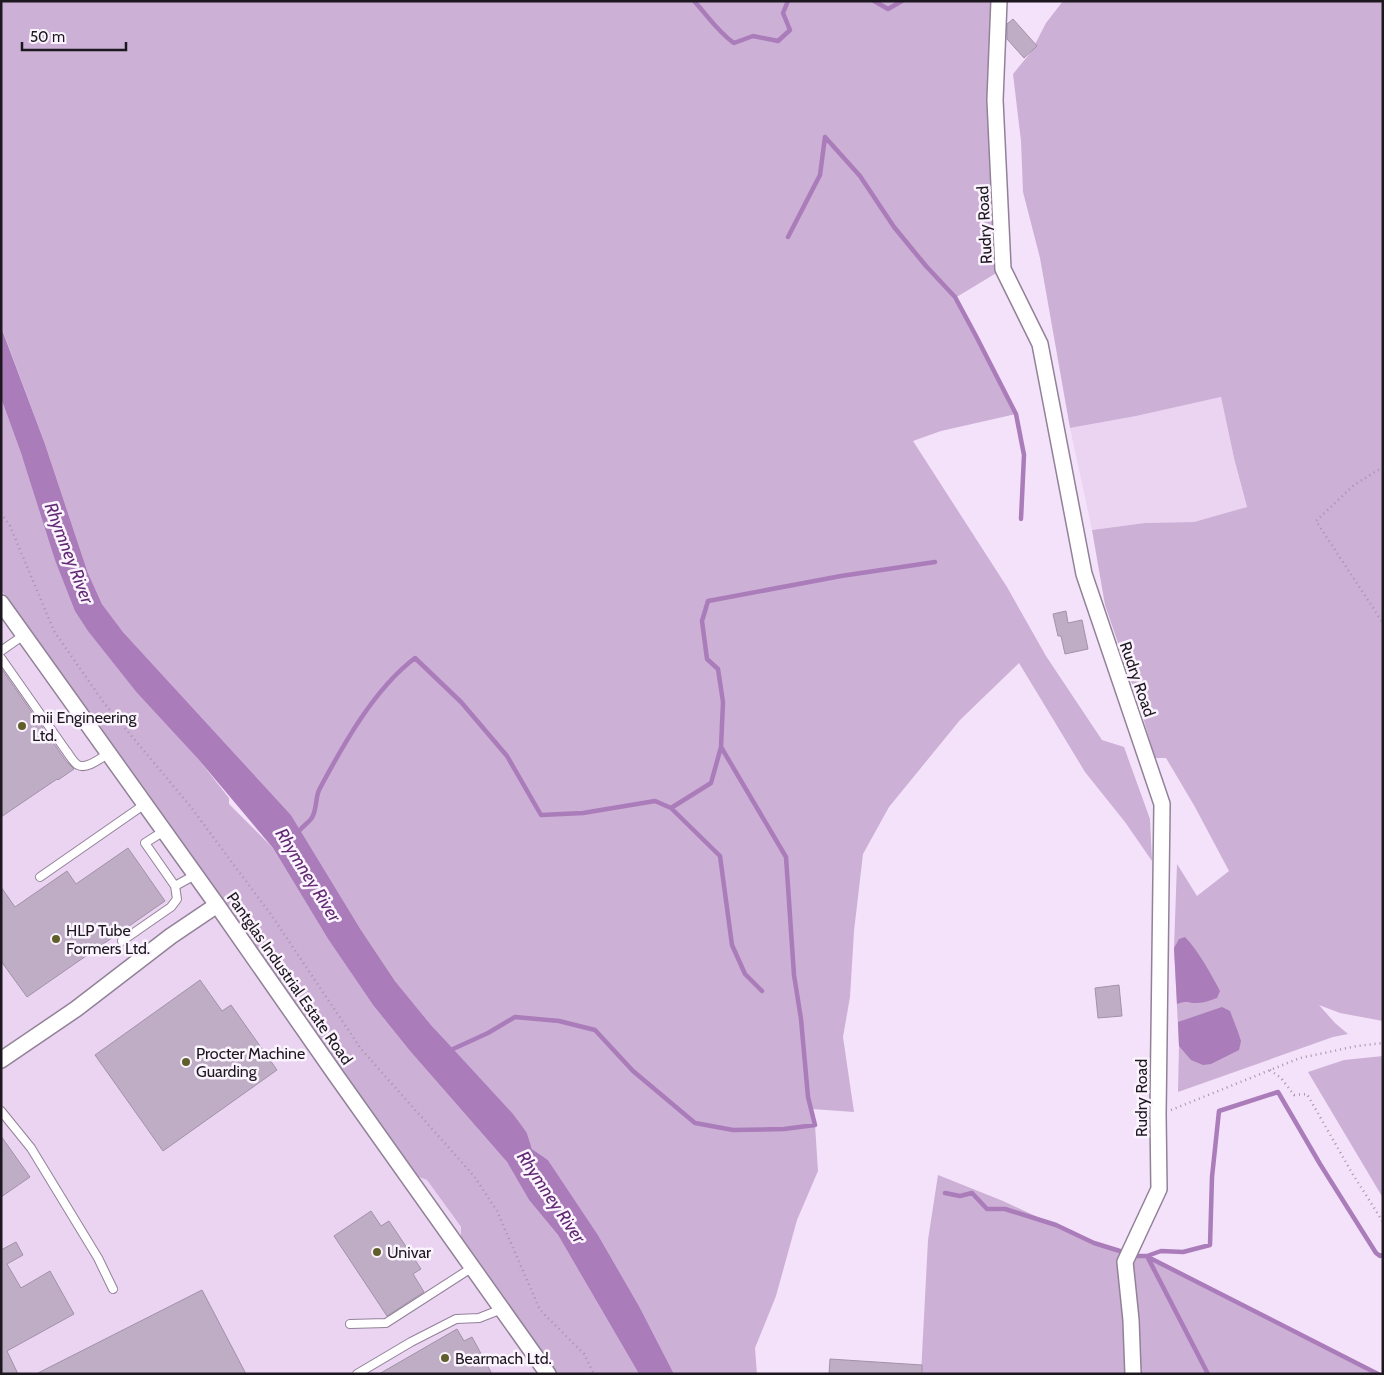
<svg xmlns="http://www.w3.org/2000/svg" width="1384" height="1375" font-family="Cabin,sans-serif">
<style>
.built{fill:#ead4f2}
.green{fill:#ccb0d6}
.water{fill:#aa7cb9}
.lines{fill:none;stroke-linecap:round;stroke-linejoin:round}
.stream{stroke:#aa7cb9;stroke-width:4.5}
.building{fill:#beadc4;stroke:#a291a8}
.lane-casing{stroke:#928298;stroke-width:10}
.street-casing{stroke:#928298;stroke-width:18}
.path{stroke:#a396a8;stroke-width:2.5;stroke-dasharray:1 4;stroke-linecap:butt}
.lane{stroke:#fff;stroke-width:8}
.street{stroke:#fff;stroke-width:15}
.poi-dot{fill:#605e2b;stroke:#fbf4fe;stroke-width:2}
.labels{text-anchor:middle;stroke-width:5;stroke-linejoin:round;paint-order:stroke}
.street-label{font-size:16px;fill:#1d171f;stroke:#fbf4fe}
.poi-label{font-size:16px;fill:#1d171f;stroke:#fbf4fe;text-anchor:start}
.water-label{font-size:18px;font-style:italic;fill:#622973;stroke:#fbf4fe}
</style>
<rect width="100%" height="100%" fill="#f4e2fb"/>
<!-- built -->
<path class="built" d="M1221 397 1234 458 1247 508 1194 522 1145 523 1092 530 1070 428 1136 416Z
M1 590 411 1174 427 1180 461 1228V1242L552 1374H1Z"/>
<!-- green -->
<path class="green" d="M1 1H999L1003 269 955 298 1016 414 941 431 913 441 1007 587 1046 656 1102 740 1124 747 1150 819 1152 861 1125 822 1085 772 1019 663 960 720 889 807 863 854 854 931 850 997 843 1037 854 1112 812 1109 815 1125 818 1171 797 1220 776 1296 755 1348 757 1374H674L639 1306 598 1235 548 1160 532 1149 527 1133 431 1025 395 981 361 930 291 815 123 632 102 604 88 573 45 444 1 326Z
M1063 1H1383V1021L1340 1013 1319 1005 1335 1023 1348 1034 1333 1037 1178 1092 1179 1046 1174 948 1177 864 1197 896 1229 871 1195 807 1166 758H1155L1139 704 1105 605 1092 530 1145 523 1194 522 1247 507 1234 458 1221 397 1136 416 1070 428 1040 258 1023 192 1021 141 1013 74 1031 52 1046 23Z
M1 398 22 456 138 694 199 760 229 798V804L273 848 328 939 373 1005 410 1051 507 1162 529 1200 558 1235 639 1374H552L461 1242V1227L427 1180 411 1174 1 590Z
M1383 1056V1198L1308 1072 1344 1060Z
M938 1175 1003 1201 1094 1243 1121 1251 1120 1273 1127 1364 1125 1374H921L928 1240Z
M1136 1256H1147L1378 1374H1136L1141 1351 1135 1316 1131 1275Z"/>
<!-- water -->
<path class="water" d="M1 327 45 444 88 573 102 604 123 632 291 815 361 930 395 981 431 1025 513 1114 527 1133 532 1149 548 1160 598 1235 639 1306 674 1374H639L558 1235 529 1200 507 1162 410 1051 373 1005 328 939 273 848 199 760 138 694 88 631 75 611 55 560 22 456 1 398Z
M1185 937C1199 952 1210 972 1220 991L1217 998C1211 1000 1204 1003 1197 1003 1187 1003 1187 1000 1177 1004L1174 948 1179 939Z
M1222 1007 1230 1011 1238 1032 1241 1041 1239 1050 1211 1064 1203 1065 1191 1060 1179 1046 1178 1022Z"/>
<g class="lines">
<!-- stream -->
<path class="stream" d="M694 1C707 15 718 32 734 43L753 36 778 41 790 30 783 13 788 1
M874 1 888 9 902 1
M788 237 820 175 825 137 860 176 894 227 926 266 955 297 976 336 1016 414 1024 455 1021 519
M721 747 723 702 718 669 707 659 702 621 708 601 841 576 935 562
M671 808 720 856 732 945 745 974 762 991
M300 830C303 826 308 823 311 819 317 812 315 799 319 790 343 745 374 689 415 658L461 702 507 756 541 815 583 813 655 801 671 808 711 783 721 747 786 857 794 975 801 1019 808 1097 815 1125 784 1129 733 1130 695 1123 633 1071 595 1030 559 1021 515 1017 488 1033 453 1049
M945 1193 960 1196 972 1193 987 1209H1005L1056 1225 1094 1243 1136 1256H1147L1208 1374
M1147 1256 1161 1251 1183 1252 1210 1245 1212 1177 1219 1111 1278 1092 1320 1164 1376 1253 1380 1256 1383 1255
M1148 1257 1378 1374"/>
</g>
<!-- building -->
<path class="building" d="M1013 19 1037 46 1024 58 1007 39V24Z
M1066 611 1068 623 1082 620 1088 649 1065 654 1061 636H1058L1053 614Z
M1 668 66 761 74 769 58 780 57 779 1 817Z
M128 848 165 901 27 997 1 961V887L15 907 67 871 76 884Z
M200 980 222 1011 231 1005 277 1070 163 1151 95 1055Z
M1119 985 1122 1016 1098 1018 1095 988Z
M1 1136 30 1177 1 1197Z
M371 1211 381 1226 389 1221 421 1269 413 1274 424 1292 387 1316 334 1236Z
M16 1242 23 1255 7 1264 21 1288 50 1271 74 1314 7 1351 18 1374H1V1250Z
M202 1290 246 1374H36Z
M457 1329 464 1341 472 1337 492 1374H379Z
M830 1359 922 1365V1374H829Z"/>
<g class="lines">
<!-- lane casing -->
<g class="lane-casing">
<path id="lane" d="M1 651 24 635
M1 658 67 752C70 756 74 763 78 765 87 770 102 757 109 753
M164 831 145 843 175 886
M40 877 145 804
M122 941 171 907 177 899 175 886 195 875
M1 1111 31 1148 98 1258 113 1289
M350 1324 386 1323 473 1267
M357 1374 411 1342 456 1319 479 1318 502 1309"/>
</g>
<!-- street casing -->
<g class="street-casing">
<path id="street" d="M999 1 995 100 1003 269 1040 344 1084 574 1162 804 1158 1114 1159 1189 1125 1262 1131 1320 1133 1374
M1 603 217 905 335 1074 548 1374
M1 1060 76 1009 171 936 217 905"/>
</g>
<!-- path -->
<path class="path" d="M1383 467 1354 485 1316 521 1383 623
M1 513 10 526 54 631 104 703 190 806 272 916 361 1049 474 1176 497 1211 540 1310 584 1354 594 1374
M1270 1070 1281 1078 1294 1095 1307 1094 1352 1173 1383 1222
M1171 1110 1300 1058 1357 1046 1383 1043"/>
<!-- lane -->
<use href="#lane" class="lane"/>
<!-- street -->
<use href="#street" class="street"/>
</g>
<!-- markers -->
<g class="poi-dot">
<circle cx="22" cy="726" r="5"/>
<circle cx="56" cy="939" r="5"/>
<circle cx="186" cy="1062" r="5"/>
<circle cx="377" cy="1252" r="5"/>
<circle cx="445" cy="1358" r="5"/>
</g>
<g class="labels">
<!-- street labels -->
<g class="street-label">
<text transform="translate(984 225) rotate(-93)" y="6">Rudry Road</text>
<text transform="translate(1138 679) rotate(71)" y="6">Rudry Road</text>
<text transform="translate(290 978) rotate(55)" y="6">Pantglas Industrial Estate Road</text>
<text transform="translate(1141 1098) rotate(-90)" y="6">Rudry Road</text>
</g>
<!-- poi labels -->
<g class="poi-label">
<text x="32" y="723">mii Engineering<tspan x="32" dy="18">Ltd.</tspan></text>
<text x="66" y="936">HLP Tube<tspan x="66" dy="18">Formers Ltd.</tspan></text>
<text x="196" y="1059">Procter Machine<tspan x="196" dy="18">Guarding</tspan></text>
<text x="387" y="1258">Univar</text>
<text x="455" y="1364">Bearmach Ltd.</text>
</g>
<!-- water labels -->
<g class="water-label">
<text transform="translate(69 553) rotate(69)" y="6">Rhymney River</text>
<text transform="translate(308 875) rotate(58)" y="6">Rhymney River</text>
<text transform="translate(551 1197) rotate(56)" y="6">Rhymney River</text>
</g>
</g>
<!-- border -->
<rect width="1384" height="1375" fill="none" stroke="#1d171f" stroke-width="5"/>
<!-- scale -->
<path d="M22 42v8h104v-8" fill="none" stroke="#1d171f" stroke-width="2.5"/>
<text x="30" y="42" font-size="15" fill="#1d171f" stroke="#fbf4fe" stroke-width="4" paint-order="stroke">50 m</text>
</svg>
